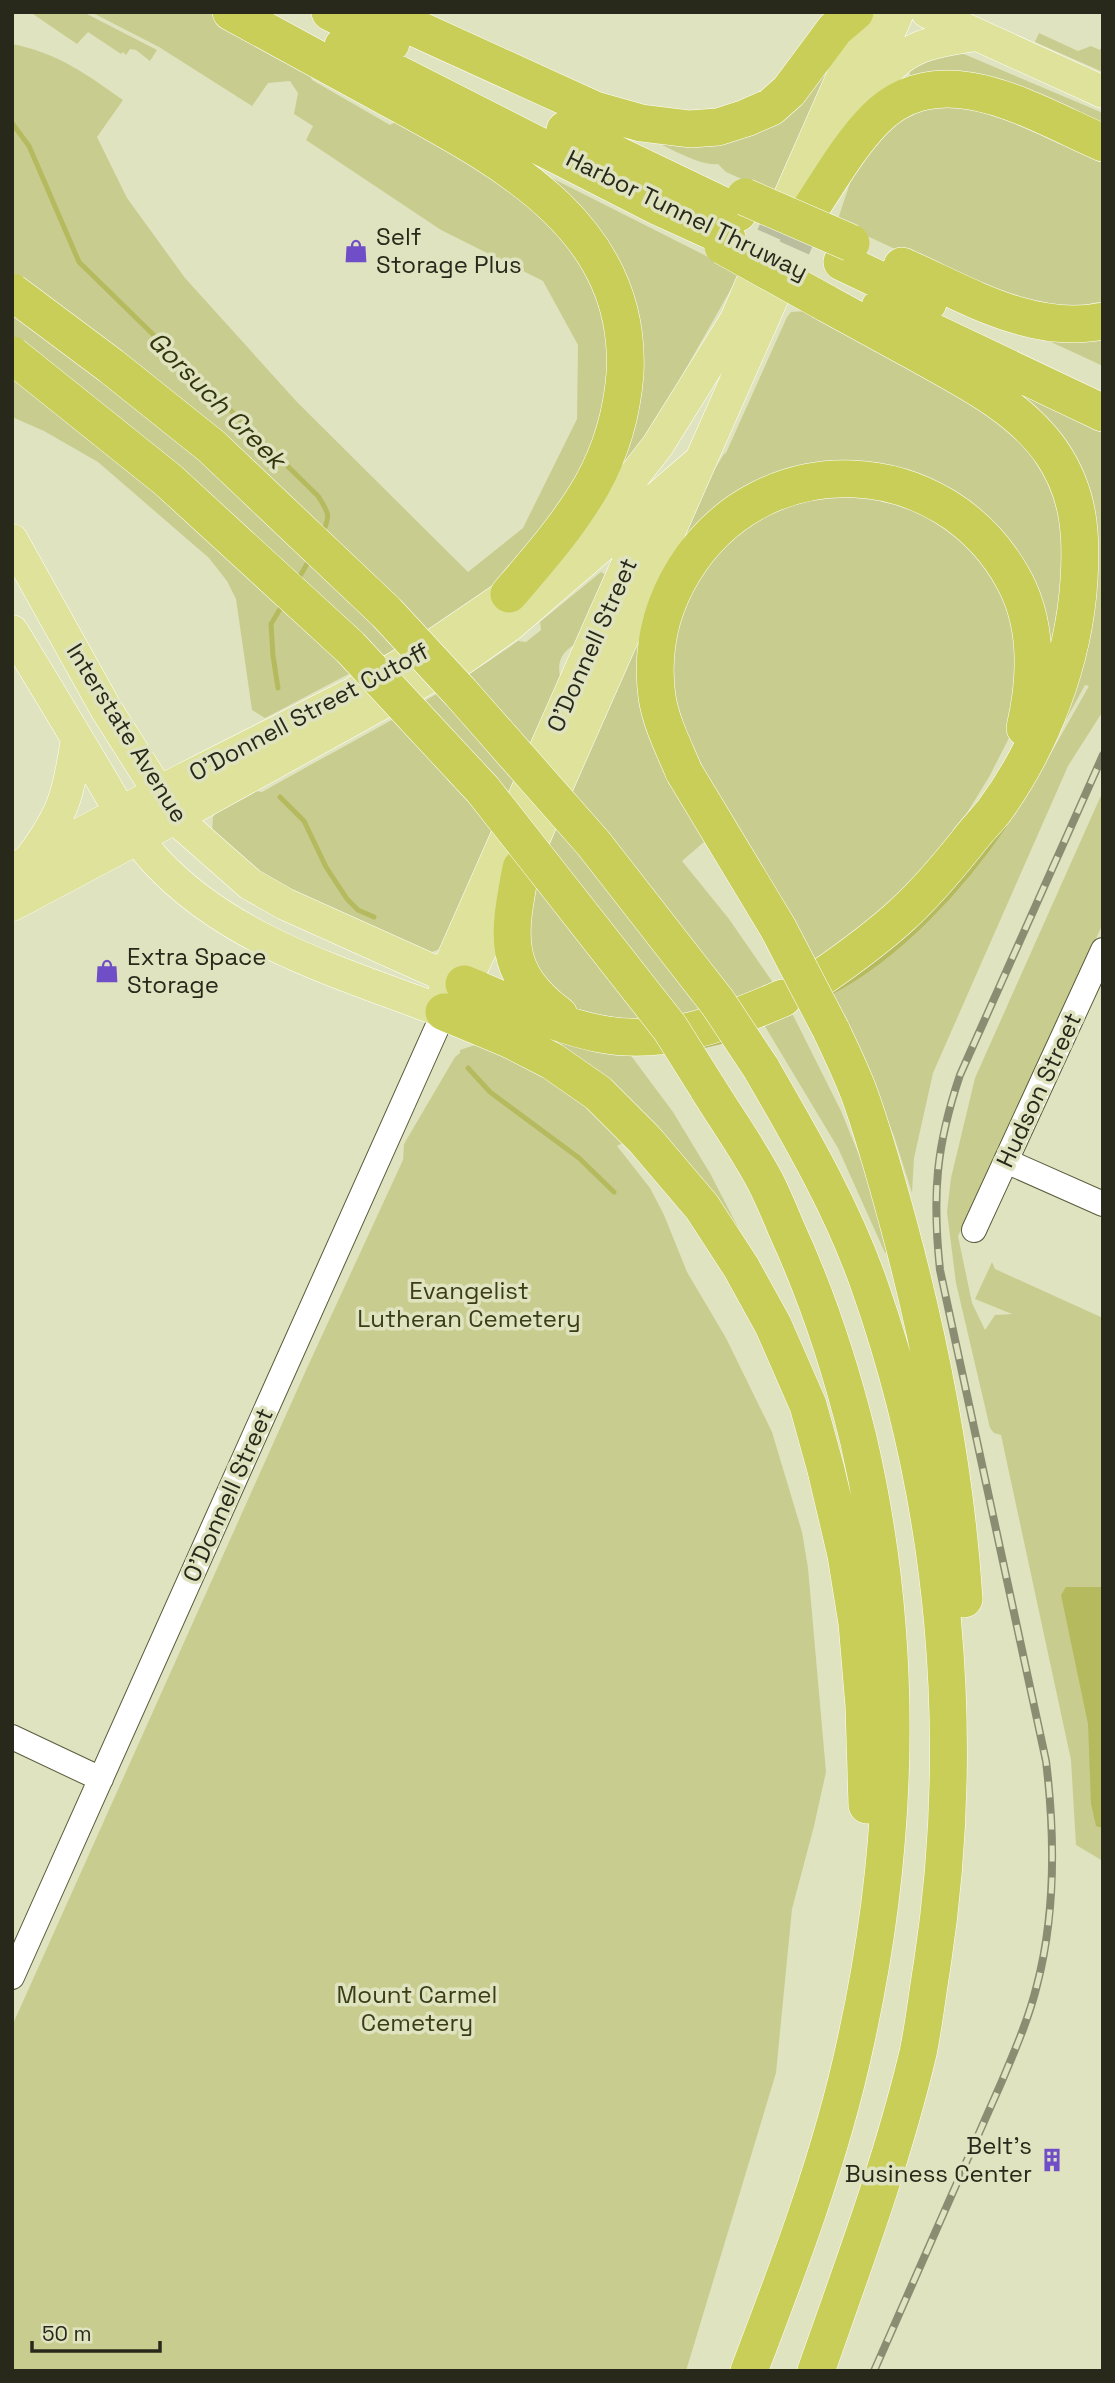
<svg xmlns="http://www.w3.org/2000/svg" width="1115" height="2383" font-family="'Space Grotesk',sans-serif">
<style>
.green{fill:#c8cd8f}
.water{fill:#b5ba5f}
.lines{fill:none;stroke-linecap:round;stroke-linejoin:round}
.stream{stroke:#b5ba5f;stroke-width:5}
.major-tunnel{stroke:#bbbe9e;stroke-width:32;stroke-dasharray:32 16;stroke-linecap:butt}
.minor-casing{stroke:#5a5c3c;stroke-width:26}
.major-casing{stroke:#fff;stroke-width:33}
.highway-casing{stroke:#fff;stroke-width:38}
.minor{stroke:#fff;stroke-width:24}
.major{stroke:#dee29b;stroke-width:32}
.highway{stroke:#c8ce58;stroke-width:37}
.rail-casing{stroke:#8b8d73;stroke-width:8}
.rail{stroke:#e0e3bf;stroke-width:5;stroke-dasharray:16;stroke-linecap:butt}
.highway-bridge-casing{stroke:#fff;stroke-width:38;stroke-linecap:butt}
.highway-bridge{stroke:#c8ce58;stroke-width:37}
.labels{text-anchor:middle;stroke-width:7;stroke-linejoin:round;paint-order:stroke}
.street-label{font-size:24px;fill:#28291b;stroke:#e0e3bf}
.poi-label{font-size:24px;fill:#28291b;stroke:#e0e3bf;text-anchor:start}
.park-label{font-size:24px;fill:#3b3d16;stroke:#e0e3bf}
.water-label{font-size:26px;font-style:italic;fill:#32340c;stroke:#e0e3bf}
</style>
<rect width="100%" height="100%" fill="#e0e3bf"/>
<!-- green -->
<path class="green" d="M30 12H83L157 50 150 61 136 50 130 49 126 55 123 52 121 54 88 32 77 44Z
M91 12H208L308 70 312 80 390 125 401 119 545 204 616 322 605 441 516 573 436 628 265 718 252 710 236 599 227 581 209 558 98 462 44 431 12 417V44C58 53 86 74 123 100L97 137 127 198 185 278 297 402 468 572 523 528 577 419 578 345 543 281 441 230 306 140 313 126 294 114 298 93 290 81 268 83 252 106 159 47Z
M1039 33 1078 51 1091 46 1100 50 1103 44V72L1035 42Z
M838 51 775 194 726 172 718 164C700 167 660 143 642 135L700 140Z
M959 52 1103 113V134L913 82 908 69 917 62Z
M959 98 1103 155V306L1098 302 1080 306 1040 308 966 282 837 222 856 165 895 120Z
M516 160 740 273 649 434 601 495 637 349Z
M958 299 1103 329V366Z
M807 311 983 403 1054 473 1068 587 1040 683 967 510 789 475 649 618 712 835 682 861 729 919 778 990 693 1019 587 1018 541 986 525 925 533 887 576 778 694 503 724 454 726 453 787 317 791 312Z
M1022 395 1103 433V711L1068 766 933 1073 914 1158 912 1193 894 1136 860 1059 824 988 1038 776 1089 686 1085 685 1044 760 1090 604Z
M815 490 913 501 991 564 1020 631 1010 736 989 777 962 821 931 862 893 902 814 967 692 754 669 684 678 609 729 535Z
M601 572 606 575 574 645C562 652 557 662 560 676L443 948 429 953 345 918 257 871 212 833 213 817 217 812 255 791 262 792C348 743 437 699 518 641L526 642 541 630 540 622Z
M1103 791V923L1025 1097 958 1236 972 1303 985 1330 995 1315 1012 1314 975 1299 992 1262 995 1269 1103 1318V1861L1076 1845 1071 1760 1001 1435 994 1433 990 1428 956 1283 947 1212 951 1178 975 1078Z
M482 1001 626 1049 673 1112 711 1175 745 1241Z
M790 1009 841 1111 872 1187 889 1251 885 1253 838 1148 763 1023Z
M478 1044 549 1071 625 1142 617 1146 650 1188 664 1215 687 1272 726 1338 772 1432 802 1532 808 1568 826 1772 814 1826 792 1909 776 2073 686 2371H12V2026L307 1368 403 1160 404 1144 455 1057 460 1053V1050Z"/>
<!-- water -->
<path class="water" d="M1066 1587H1103V1828L1096 1826 1091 1804 1088 1724 1061 1595Z"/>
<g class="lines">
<!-- stream -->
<path class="stream" d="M12 123 29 146 79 262 318 496C329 513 331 516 322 534
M297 581 310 559
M278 688 273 656 271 624 283 604
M280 797 304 821 326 867 347 899 358 910 374 917
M831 992C898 957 962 888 1004 826
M702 1046 727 1040
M468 1068 490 1092 579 1158 614 1192"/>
<!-- major-tunnel -->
<path class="major-tunnel" d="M753 280 788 200
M775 292 811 210"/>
<!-- minor casing -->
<g class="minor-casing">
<path id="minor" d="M1006 1161 1103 1204
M974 1230 1103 950
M12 1737 101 1779
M12 1977 444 1012"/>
</g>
<!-- major casing -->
<g class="major-casing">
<path id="major" d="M927 12 1103 92
M873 87C904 45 927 43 976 35
M835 155 898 12
M788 200 871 12
M726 343 753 280
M12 540 106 709 175 818 250 884 285 904 463 984
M12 631C41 678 69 725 97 772 115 802 132 835 155 860 230 942 345 974 444 1012
M30 859C64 814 69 793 77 738
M12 870 184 779 354 693 437 643 509 594 568 548 613 503 658 445 734 323
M12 905 138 838 462 659 510 625 701 460
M451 1003 464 984 521 868 775 292
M444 1012 445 976 652 508"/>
</g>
<!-- highway casing -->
<g class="highway-casing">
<path id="highway" d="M231 12C282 40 334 68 385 96 498 158 633 224 625 374 622 412 611 451 592 485 569 525 539 559 509 594
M330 12 391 43
M380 12 595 110 641 123 690 129 718 127 746 118 771 107 789 91 835 29 855 12
M343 46 659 207 727 238
M565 130 738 213
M811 208C831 178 849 146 874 120 940 52 1034 113 1103 143
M842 262 928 303
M902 266C964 293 1032 336 1103 321
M880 307 1103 413
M684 772C674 748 661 723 657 697 651 652 660 609 684 570 762 443 945 450 1015 582 1039 628 1036 680 1025 728
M521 868C509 933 500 971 559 1015
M819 979C848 959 877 938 903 914 926 893 947 868 967 843 975 832 985 822 994 811 1042 745 1074 661 1079 580 1082 533 1079 493 1052 453 1021 407 965 380 917 353 886 336 855 319 824 302
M464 984C509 1002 554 1025 601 1034 664 1046 726 1023 783 998
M444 1012 511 1040 552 1061 598 1093 645 1140 702 1207 741 1267 773 1325 808 1405 826 1470 846 1555 857 1623 864 1706 867 1805
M831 1030C841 1051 851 1072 859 1093 875 1137 887 1182 899 1226 932 1349 956 1473 964 1599
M761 1068C802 1139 843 1209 870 1287 946 1504 967 1738 932 1966 927 1995 924 2025 918 2053 892 2162 853 2266 816 2371
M707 1087C726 1118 747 1147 764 1179 772 1194 779 1211 786 1228 817 1295 840 1365 858 1438 905 1639 900 1843 855 2045 831 2156 790 2264 749 2371"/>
</g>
<!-- minor -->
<use href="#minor" class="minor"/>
<!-- major -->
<use href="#major" class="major"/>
<!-- highway -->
<use href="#highway" class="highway"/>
<!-- rail casing -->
<g class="rail-casing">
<path id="rail" d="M874 2371 1002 2081C1015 2050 1029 2018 1037 1985 1056 1912 1055 1835 1046 1761L940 1270C932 1195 936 1146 960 1075L1103 755"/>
</g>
<!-- rail -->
<use href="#rail" class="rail"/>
<!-- highway-bridge casing -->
<g class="highway-bridge-casing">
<path id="highway-bridge" d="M745 197 851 243
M723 246 824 302
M12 292 111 366 211 446 386 612 461 693 594 844 718 1003 761 1068
M12 355 168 480 350 647 483 790 670 1028 707 1087
M684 772 778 928 831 1030"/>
</g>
<!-- highway-bridge -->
<use href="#highway-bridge" class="highway-bridge"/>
</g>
<!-- icons -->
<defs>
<g id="shop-bare" transform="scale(1.89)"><path d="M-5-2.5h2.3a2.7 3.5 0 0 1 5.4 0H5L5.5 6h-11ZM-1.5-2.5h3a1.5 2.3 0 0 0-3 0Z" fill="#704ec7" stroke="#e0e3bf" stroke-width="2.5" paint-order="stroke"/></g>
<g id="building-bare" transform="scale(1.89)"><path d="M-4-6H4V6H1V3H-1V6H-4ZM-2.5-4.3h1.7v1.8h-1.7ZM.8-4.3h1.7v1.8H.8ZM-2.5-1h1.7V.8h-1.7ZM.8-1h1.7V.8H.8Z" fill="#704ec7" stroke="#e0e3bf" stroke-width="2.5" paint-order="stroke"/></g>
</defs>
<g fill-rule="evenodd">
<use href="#shop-bare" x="356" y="251"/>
<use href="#shop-bare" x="107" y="971"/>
<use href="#building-bare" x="1052" y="2160"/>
</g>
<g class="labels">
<!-- street labels -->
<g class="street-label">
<text transform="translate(687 215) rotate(26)" y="8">Harbor Tunnel Thruway</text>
<text transform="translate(592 645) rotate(-66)" y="8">O'Donnell Street</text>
<text transform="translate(309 712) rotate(-28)" y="8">O'Donnell Street Cutoff</text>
<text transform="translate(127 733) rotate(58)" y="8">Interstate Avenue</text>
<text transform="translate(1039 1090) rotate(-65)" y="8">Hudson Street</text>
<text transform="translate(228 1495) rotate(-66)" y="8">O'Donnell Street</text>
</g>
<!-- poi labels -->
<g class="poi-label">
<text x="376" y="245">Self<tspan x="376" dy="28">Storage Plus</tspan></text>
<text x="127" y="965">Extra Space<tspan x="127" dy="28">Storage</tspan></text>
<text x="1032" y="2154" text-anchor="end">Belt's<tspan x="1032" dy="28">Business Center</tspan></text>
</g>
<!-- park labels -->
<g class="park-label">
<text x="469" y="1299">Evangelist<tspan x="469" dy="28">Lutheran Cemetery</tspan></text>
<text x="417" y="2003">Mount Carmel<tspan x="417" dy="28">Cemetery</tspan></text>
</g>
<!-- water labels -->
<g class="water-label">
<text transform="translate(217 400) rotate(45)" y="9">Gorsuch Creek</text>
</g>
</g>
<!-- border -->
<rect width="1115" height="2383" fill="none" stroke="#28291b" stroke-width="28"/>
<!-- scale -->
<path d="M32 2341v10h128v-10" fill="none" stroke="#28291b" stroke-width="3.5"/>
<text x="42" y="2341" font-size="21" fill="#28291b" stroke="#e0e3bf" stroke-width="5" paint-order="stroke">50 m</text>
</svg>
